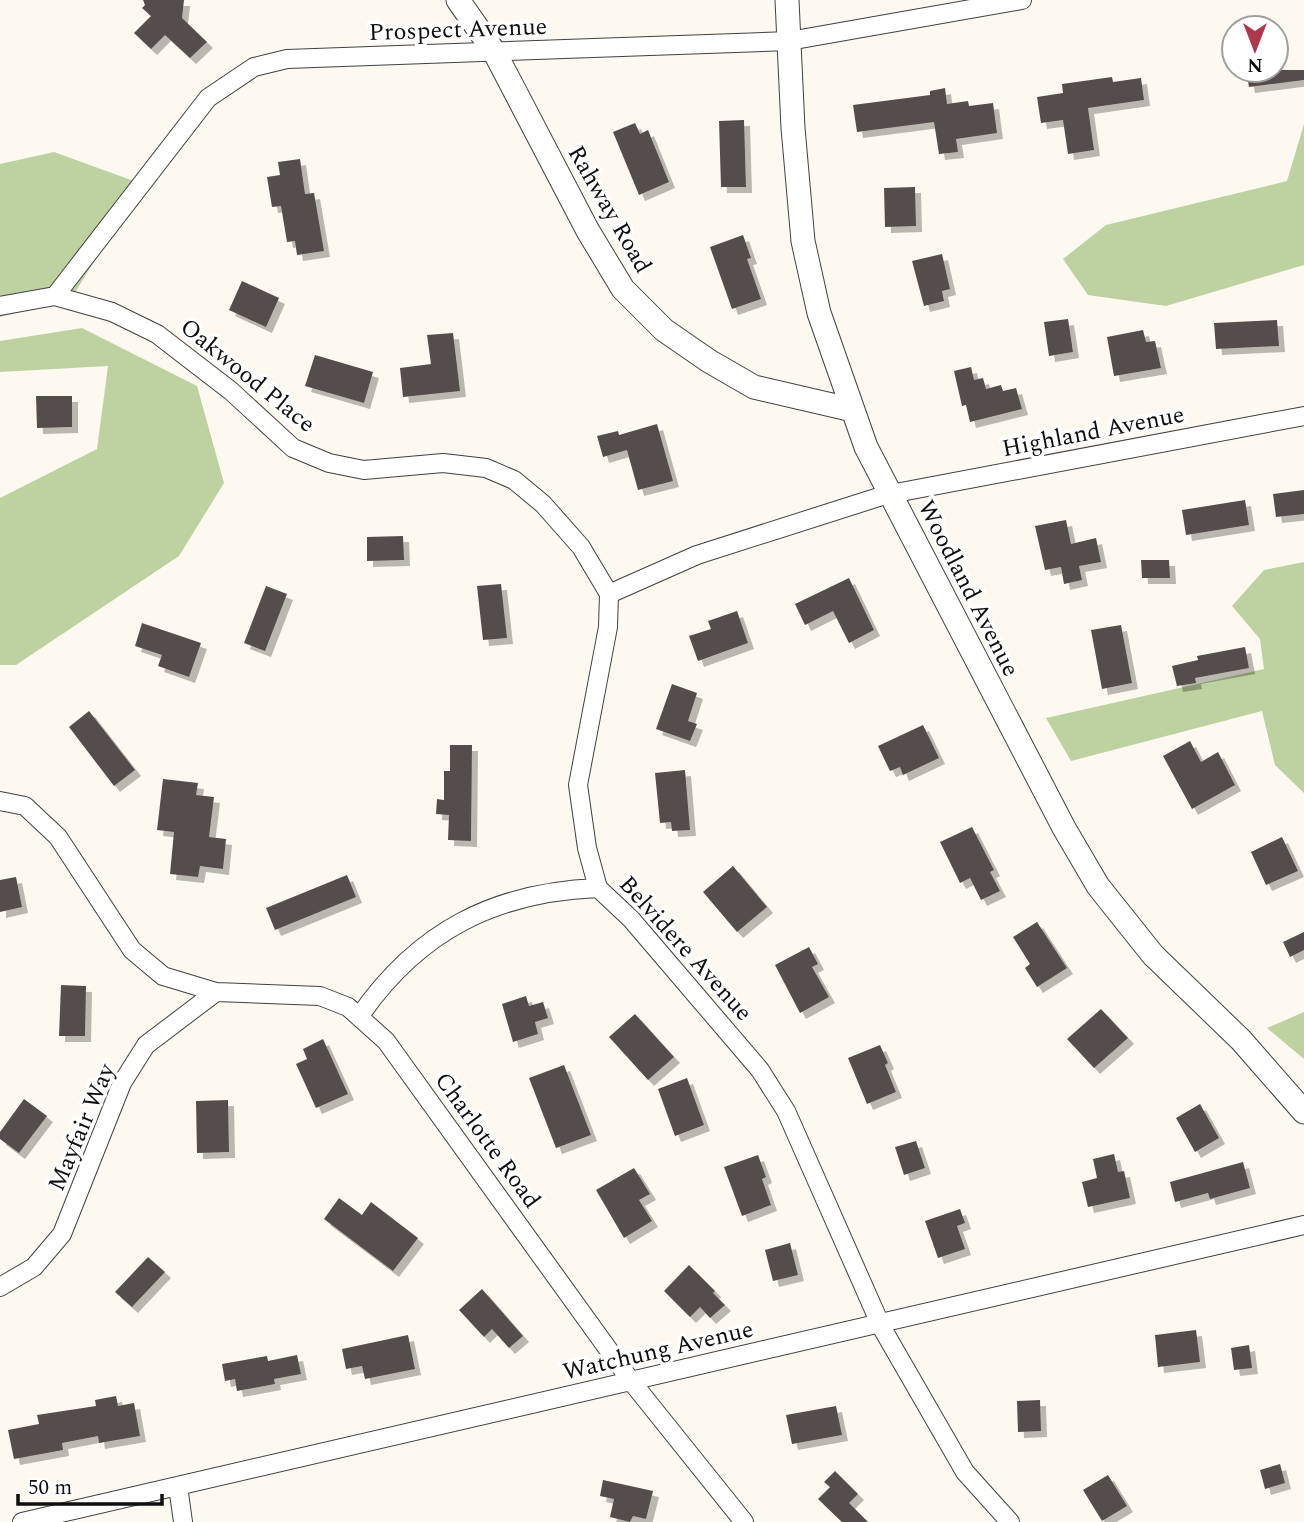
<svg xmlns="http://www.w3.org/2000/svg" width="1304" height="1522" font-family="Spectral,serif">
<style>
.forest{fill:#bdd2a0}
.building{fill:#554e4c;filter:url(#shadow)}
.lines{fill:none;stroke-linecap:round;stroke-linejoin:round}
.minor-casing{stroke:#414141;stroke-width:20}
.tertiary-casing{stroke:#414141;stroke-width:25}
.minor{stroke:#fff;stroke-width:18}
.tertiary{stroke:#fff;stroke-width:23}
.labels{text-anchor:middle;stroke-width:7;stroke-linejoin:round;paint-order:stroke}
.street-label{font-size:24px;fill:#0e0e0e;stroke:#fff}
</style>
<defs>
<filter id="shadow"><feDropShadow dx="6" dy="6" stdDeviation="0" flood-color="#0004"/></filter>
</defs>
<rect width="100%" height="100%" fill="#fdf9f1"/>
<!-- forest -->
<path class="forest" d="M1304 124V265L1166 306 1088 295 1063 259 1106 225 1287 181Z
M54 152 142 184 71 299 0 317V164Z
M82 328 197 386 224 483 179 556 16 665H0V498L97 449 108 366 0 372V341Z
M1304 562V793L1275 765 1262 711 1071 761 1046 718 1264 669 1260 639 1232 606 1264 570Z
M1304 1012V1059L1267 1028Z"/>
<!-- building -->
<path class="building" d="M143 0H184L182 18 207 42 190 58 165 35 151 49 134 33 151 16 142 8 145 5Z
M1246 70H1304V80L1249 87Z
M1112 77 1113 82 1141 78 1144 100 1088 108 1094 150 1068 154 1063 120 1041 123 1037 97 1063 93 1062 84Z
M945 88 947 104 968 101 969 106 993 103 997 133 956 139 958 152 939 154 934 122 857 132 853 105 930 95V91Z
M744 120 746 187H721L719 121Z
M635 123 640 134 648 130 669 182 639 195 613 132Z
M300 159 305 194 314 193 324 251 297 255 295 241 287 242 281 206 272 207 267 177 280 175 278 162Z
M915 187 916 226 885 227 884 188Z
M743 235 751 258 747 259 761 299 732 309 710 247Z
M942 254 950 289 942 291 944 301 924 306 912 261Z
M242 281 279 298 266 327 229 310Z
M1068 319 1073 352 1049 356 1044 322Z
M1277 320 1279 346 1216 349 1214 323Z
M1143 330 1146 342 1155 341 1161 368 1114 376 1107 337Z
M453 333 460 391 403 397 400 368 431 364 427 335Z
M315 355 373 372 364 403 305 386Z
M971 367 974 380 983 378 986 389 1001 385 1003 391 1016 388 1022 409 970 422 966 405 962 406 954 371Z
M36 396H72V427L37 428Z
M657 424 673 481 638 490 627 450 603 457 597 436 618 431 619 435Z
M1304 490V514L1276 517 1273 494Z
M1245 500 1249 525 1186 535 1182 510Z
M1066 520 1071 544 1096 538 1101 562 1079 566 1082 580 1064 584 1061 567 1045 570 1035 526Z
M403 536 404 560 367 561V537Z
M1141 560H1169L1170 578H1142Z
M849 578 874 630 849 643 833 611 805 625 795 604Z
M501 584 507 638 483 640 477 586Z
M266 586 287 594 265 651 244 643Z
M737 611 748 643 698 661 689 636 711 629 708 621Z
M142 623 201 643 189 677 158 666 162 655 135 646Z
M1121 625 1132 683 1102 689 1091 630Z
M1245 647 1249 668 1195 678 1196 683 1177 686 1172 666 1198 660 1197 656Z
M672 684 697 693 688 721 697 724 690 741 656 729Z
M89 711 135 770 114 786 69 727Z
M923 725 939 758 903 775 900 767 890 771 878 746Z
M1190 741 1201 762 1218 752 1235 785 1192 809 1163 756Z
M450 745H472L471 841 448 840 449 815 436 814 437 799 444 800V771H450Z
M685 770 690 830 672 831 671 822 660 823 655 773Z
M163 779 198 783 196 795 214 797 209 837 226 839 223 869 200 866 198 877 170 874 174 832 157 830Z
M972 827 994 870 990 872 1000 891 981 900 970 878 960 883 940 842Z
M1282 837 1298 871 1266 885 1251 852Z
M733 866 767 907 737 932 703 892Z
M347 875 356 897 275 930 266 908Z
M16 877 22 907 0 912V880Z
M1037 922 1067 968 1037 987 1025 968 1030 964 1013 937Z
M1304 932V950L1290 957 1283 942Z
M809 947 818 964 812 967 829 997 800 1013 775 965Z
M61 985 86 986 85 1036H59Z
M526 996 529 1006 543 1002 548 1018 535 1022 538 1034 513 1042 502 1004Z
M1101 1009 1128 1038 1094 1068 1067 1039Z
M635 1014 674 1057 648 1080 609 1037Z
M323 1039 348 1094 316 1108 296 1064 307 1059 303 1049Z
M880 1045 888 1063 885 1065 896 1092 867 1104 848 1058Z
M564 1065 591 1135 556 1148 529 1078Z
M687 1078 704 1125 675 1136 658 1089Z
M24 1099 47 1116 19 1153 0 1139V1132Z
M228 1100 229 1152 197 1153 196 1101Z
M1200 1104 1219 1138 1195 1152 1176 1118Z
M916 1141 925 1168 904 1175 895 1147Z
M1114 1154 1118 1172 1124 1171 1130 1198 1088 1207 1082 1182 1097 1178 1093 1159Z
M758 1155 766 1177 762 1179 771 1205 742 1216 724 1167Z
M1243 1162 1250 1188 1210 1199 1208 1193 1175 1202 1170 1182Z
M634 1168 650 1194 639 1200 652 1221 624 1238 596 1190Z
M339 1198 362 1215 371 1202 418 1238 393 1271 324 1219Z
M960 1209 965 1223 957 1226 965 1249 938 1258 925 1221Z
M790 1243 798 1275 773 1281 765 1250Z
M148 1257 165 1272 132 1307 115 1292Z
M689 1265 715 1291 713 1293 725 1305 710 1318 700 1307 690 1317 664 1291Z
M482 1289 523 1336 509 1348 492 1329 484 1337 459 1310Z
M1196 1330 1200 1362 1158 1367 1155 1335Z
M408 1335 415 1369 365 1379 362 1366 346 1369 342 1349Z
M1249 1345 1252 1368 1234 1370 1231 1348Z
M297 1355 301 1374 274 1379 275 1384 237 1391 235 1379 225 1381 222 1364 267 1356 268 1361Z
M116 1396 118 1406 134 1403 140 1436 99 1443 98 1436 62 1443 63 1450 14 1459 8 1430 39 1424 37 1415 96 1406 95 1400Z
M1040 1400 1041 1431 1018 1432 1017 1401Z
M836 1406 842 1435 792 1444 786 1415Z
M1280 1464 1285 1483 1265 1489 1260 1470Z
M835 1471 858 1494 849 1503 868 1522H842L818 1499 830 1487 824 1482Z
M1108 1475 1127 1506 1102 1521 1083 1490Z
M603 1480 653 1491 646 1519 633 1516 630 1522 610 1517 614 1499 600 1496Z"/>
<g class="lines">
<!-- minor casing -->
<g class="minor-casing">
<path id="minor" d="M55 296 112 312 157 334 231 391 293 448 329 463 364 470 443 463 486 468 514 480 543 504 581 547 609 594
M0 306 55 296 208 98 254 67 287 59 789 41 1022 0
M609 594 608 627 578 785 587 848 598 888 631 919 760 1070 786 1111 882 1328 965 1472 1010 1522
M609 594 697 555 885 495 1304 416
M0 801 25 806 58 837 132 950 163 976 216 992 320 996 348 1007 386 1041 631 1381 744 1522
M359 1017C418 931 495 892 598 888
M0 1287 34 1267 62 1234 122 1083 146 1045 216 992
M178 1486 183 1522
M22 1522 1304 1225"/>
</g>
<!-- tertiary casing -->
<g class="tertiary-casing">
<path id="tertiary" d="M458 0 495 53 588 231 623 289 664 330 709 361 754 387 853 410
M787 0 793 128 803 241 819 313 866 447 1064 828 1098 886 1153 955 1241 1040 1304 1112"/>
</g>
<!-- minor -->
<use href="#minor" class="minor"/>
<!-- tertiary -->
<use href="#tertiary" class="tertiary"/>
</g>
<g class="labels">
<!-- street labels -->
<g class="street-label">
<text transform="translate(458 29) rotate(-2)" y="8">Prospect Avenue</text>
<text transform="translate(610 209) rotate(60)" y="8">Rahway Road</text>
<text transform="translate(248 375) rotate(39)" y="8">Oakwood Place</text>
<text transform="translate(1093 431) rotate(-11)" y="8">Highland Avenue</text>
<text transform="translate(969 588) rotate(63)" y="8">Woodland Avenue</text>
<text transform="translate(686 948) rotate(48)" y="8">Belvidere Avenue</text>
<text transform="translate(81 1127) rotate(-67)" y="8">Mayfair Way</text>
<text transform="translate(488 1140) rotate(54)" y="8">Charlotte Road</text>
<text transform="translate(658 1350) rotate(-13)" y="8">Watchung Avenue</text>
</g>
</g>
<!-- north arrow -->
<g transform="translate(1255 49) rotate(180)"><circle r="33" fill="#ffffff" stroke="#9f9f9f" stroke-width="2"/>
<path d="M0-5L12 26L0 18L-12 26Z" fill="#ad384d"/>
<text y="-10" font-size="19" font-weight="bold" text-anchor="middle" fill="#0e0e0e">N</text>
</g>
<!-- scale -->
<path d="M18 1494v10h144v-10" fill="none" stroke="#0e0e0e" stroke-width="3.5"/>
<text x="28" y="1494" font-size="21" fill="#0e0e0e" stroke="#ffffff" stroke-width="5" paint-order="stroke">50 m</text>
</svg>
